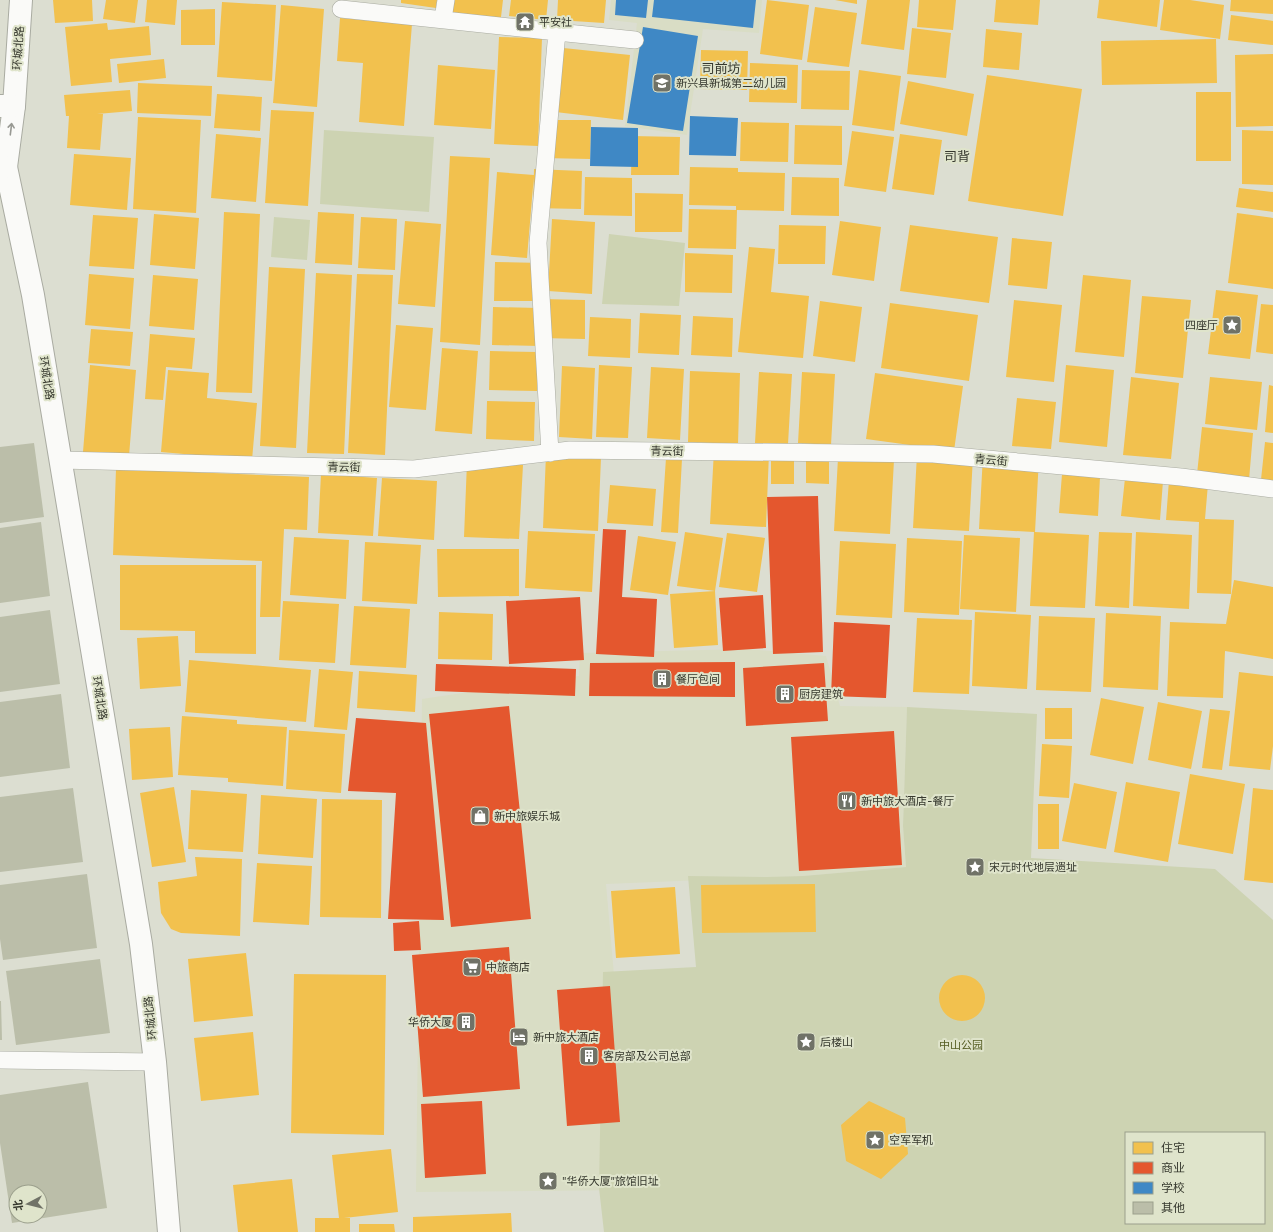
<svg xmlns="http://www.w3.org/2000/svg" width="1273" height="1232" font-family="'Work Sans','Noto Sans SC',sans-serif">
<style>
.built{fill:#d9ddc5}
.green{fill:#cdd3b2;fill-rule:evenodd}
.homes{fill:#f2c14e}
.shops{fill:#e4572e}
.schools{fill:#3f88c5}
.building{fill:#bbbea9;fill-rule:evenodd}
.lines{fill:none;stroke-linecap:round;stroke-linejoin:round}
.service-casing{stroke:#a9aba1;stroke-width:18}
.minor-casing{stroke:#a9aba1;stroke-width:24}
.tertiary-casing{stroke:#a9aba1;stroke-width:24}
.secondary-casing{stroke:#a9aba1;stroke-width:24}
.service{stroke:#fafaf8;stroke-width:17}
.minor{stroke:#fafaf8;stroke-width:22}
.tertiary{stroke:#fafaf8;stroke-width:22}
.secondary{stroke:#fafaf8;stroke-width:22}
.oneway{stroke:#989993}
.labels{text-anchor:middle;stroke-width:4;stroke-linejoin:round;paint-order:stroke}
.poi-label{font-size:11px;fill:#36382e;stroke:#dfe4cb;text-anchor:start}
.street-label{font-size:11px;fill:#36382e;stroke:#dfe4cb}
.park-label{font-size:11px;fill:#555d22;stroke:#dfe4cb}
.quarter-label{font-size:13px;fill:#36382e;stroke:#dfe4cb}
</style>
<rect width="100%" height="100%" fill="#dcded1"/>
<!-- built -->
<path class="built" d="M611 0H762L759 33 703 29 687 135 625 126 637 23 609 20Z
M747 649 826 656 840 706 907 707 903 826 906 867 803 876 606 884 633 1190 416 1192 422 699 579 676 580 653Z"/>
<!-- green -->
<path class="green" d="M324 130 434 137 429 212 320 204Z
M274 217 310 220 307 260 271 257Z
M609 234 685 243 679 306 602 304Z
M907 707 1037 714 1031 858 1215 869 1273 920V1232H604L599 1188 603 972 696 967 688 876 767 877 803 876 906 867 903 826ZM1126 1133H1264V1223H1126Z"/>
<!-- homes -->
<path class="homes" d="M53 0H92L93 21 55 23Z
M106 0H138L135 23 103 19Z
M147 0H177L175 25 145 22Z
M401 0H437L436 8 401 3Z
M447 0H503L499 34 444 28Z
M511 0H548L546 20 509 16Z
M558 0H606L604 23 557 20Z
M767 0 809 5 802 60 760 54Z
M835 0H857V4Z
M867 0H910L904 50 861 44Z
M919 0H956L953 30 917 27Z
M996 0H1040L1038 25 994 22Z
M1099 0H1160L1157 27 1097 18Z
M1164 0H1190L1224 5 1220 39 1160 30Z
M1231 0H1273V14L1230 11Z
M222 2 276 5 272 81 217 77Z
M281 5 324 9 317 107 273 103Z
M815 7 857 13 849 67 807 62Z
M215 9V45H181V10Z
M1231 15 1273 21V45L1228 40Z
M340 18 412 24 404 126 359 122 363 63 337 61Z
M107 23 108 30 149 26 151 55 110 59 112 82 71 86 65 27Z
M912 28 951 33 946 78 907 74Z
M986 29 1022 33 1019 70 983 67Z
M499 37 542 38 538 146 494 144Z
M1216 39 1217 83 1102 85 1101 41Z
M554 47 630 55 623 120 547 111Z
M701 50 748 51 747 90 700 89Z
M1273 54V126L1236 127 1235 55Z
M164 59 166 78 119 83 117 64Z
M750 63 798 65 797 103 749 102Z
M438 65 495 70 491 129 434 125Z
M802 70 850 71 849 110 801 109Z
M859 70 901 76 894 131 852 125Z
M987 75 1082 89 1063 216 968 201Z
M908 81 974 94 967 136 900 124Z
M138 83 212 86 211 116 137 113Z
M130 90 132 111 97 114H103L100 150 67 148 69 116H66L64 95Z
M1196 92H1231V161H1196Z
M217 94 262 97 260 131 214 128Z
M271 110 314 112 308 206 265 203Z
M138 117 201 120 196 213 133 209Z
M543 120H591L590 159 542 158Z
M741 122 789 123 788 162 740 161Z
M795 125 842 126V165L794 164Z
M1242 130 1273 131V185L1242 184Z
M852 131 894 137 886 192 844 186Z
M216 134 261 138 256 202 211 198Z
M900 134 942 140 934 195 892 189Z
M632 136 680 137 679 175H631Z
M74 154 131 158 127 210 70 205Z
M450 156 490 158 480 345 440 342Z
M690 167 738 168V172L785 173 784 211 737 210 736 249 688 248 689 209 736 210V206L689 205Z
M534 169 582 171 581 209 533 208Z
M497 172 534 175 527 258 491 255Z
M585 177 632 178V216L584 215Z
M792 177 839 178V216L791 215Z
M1239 188 1273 192V212L1236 207Z
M635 193 683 194 682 232H635Z
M224 212 260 214 252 393 216 392Z
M318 212 354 214 352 265 315 263Z
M1237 213 1273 218V289L1228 283Z
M154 214 199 218 195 269 150 265Z
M93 215 138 218 134 269 89 266Z
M361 217 397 219 395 270 358 268Z
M552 219 595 222 592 294 548 291Z
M405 221 441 224 435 307 398 304Z
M840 221 881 227 874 281 832 275Z
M779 225 826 226 825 264H778Z
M910 225 998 237 989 303 900 291Z
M1012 238 1052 242 1047 289 1008 285Z
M749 247 775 249 771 292 809 296 803 358 738 352Z
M685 253 733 255 732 293 685 292Z
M495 262 543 263 542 299 585 300V339L540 338V346L492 345 493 307 538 308V301H494Z
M269 267 305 269 296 448 260 446Z
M316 273 352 275 344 454 307 453Z
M89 274 134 278 130 329 85 325Z
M357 274 393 275 385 455 348 453Z
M153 275 198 279 194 330 149 326Z
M1083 275 1131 280 1124 357 1075 352Z
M1216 290 1258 295 1250 359 1208 354Z
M1142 296 1191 300 1183 378 1135 373Z
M1014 300 1062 305 1054 382 1006 377Z
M820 301 862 307 855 362 813 356Z
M890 303 978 315 969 381 881 368Z
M1261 304 1273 305V354L1256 352Z
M640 313 681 315 679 355 638 353Z
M693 316 733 318 732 357 691 355Z
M590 317 631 319 630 358 588 356Z
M396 325 433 328 426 410 389 407Z
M91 329 133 332 130 366 88 363Z
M150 334 195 338 192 369 166 367 163 400 145 399Z
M442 348 478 351 472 434 435 431Z
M490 351 537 352V391L489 390Z
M90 365 136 370 129 456 83 452Z
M599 365 632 367 628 438 596 437Z
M1066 365 1114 370 1107 447 1059 442Z
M562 366 595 368 592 439 559 437Z
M651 367 684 369 680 440 647 438Z
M168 370 209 373 207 398 257 403 252 460 161 452Z
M690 371 740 373 738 444 688 442Z
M759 372 792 374 788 444 755 443Z
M802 372 835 374 831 445 798 443Z
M875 373 963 386 954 451 866 439Z
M1131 377 1179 383 1171 459 1123 455Z
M1210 377 1262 382 1257 430 1205 424Z
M1269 385 1273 386V433L1265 432Z
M1017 398 1056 402 1051 449 1012 446Z
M487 401 535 402 534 441 486 439Z
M1202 427 1253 433 1249 480 1197 474Z
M1265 442 1273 443V491L1260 489Z
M714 450 769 453 766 527 710 524Z
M546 454 601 457 598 531 543 528Z
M917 454 973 456 969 531 913 528Z
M983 455 1039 458 1035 532 1089 535 1085 608 1030 606 1034 532 979 529Z
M771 457H794V484H771Z
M806 457H829V484L806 483Z
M666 458 682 459 678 533 661 532Z
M838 458 894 460 890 534 834 531Z
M467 462 523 465 519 539 464 537Z
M116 469 309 477 307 530 284 529 280 617H260L262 561 113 555Z
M321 474 377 478 373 536 318 533Z
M1062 474 1100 477 1098 516 1059 513Z
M382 478 437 481 434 540 378 536Z
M1125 478 1163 481 1160 520 1121 516Z
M1169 480 1208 484 1205 519 1234 520 1231 594 1197 593 1199 522 1166 520Z
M610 485 656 489 653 526 607 523Z
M528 531 595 534 592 592 525 588Z
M685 532 723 538 715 591 677 586Z
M1099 532 1132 533 1129 608 1095 606Z
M1136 532 1192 535 1189 609 1133 606Z
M727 533 765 538 757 592 719 587Z
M964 535 1020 538 1016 612 960 609Z
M638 536 676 542 668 595 630 590Z
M294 537 349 540 346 599 290 595Z
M907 538 962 541 959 615 904 612Z
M840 541 896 544 892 618 836 615Z
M365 542 421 545 417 604 362 601Z
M437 549H519V596L438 597Z
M120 565H256V654L195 653V631L120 630Z
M1234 580 1273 587V659L1225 651 1223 698 1167 696 1170 622 1226 624Z
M715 591 718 645 674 648 670 594Z
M283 601 339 604 335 663 279 660Z
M354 606 410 609 406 668 350 665Z
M439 612 493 614 492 660 438 659Z
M975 612 1031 615 1027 689 972 686Z
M1106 613 1161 616 1158 690 1103 687Z
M1039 616 1095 618 1091 692 1036 690Z
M917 618 972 620 969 694 913 692Z
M178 636 181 686 140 689 137 638Z
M189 660 311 670 306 722 185 712Z
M319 669 353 672 347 730 314 727Z
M359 671 417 675 415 712 357 708Z
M1239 672 1273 676V746L1270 770 1229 766Z
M1101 698 1144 707 1133 764 1090 755Z
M1158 702 1202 711 1191 769 1148 760Z
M1045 708H1072V739H1045Z
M1210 709 1230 711 1222 770 1202 768Z
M182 716 237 720V724L287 727 283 786 228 782V778L178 775Z
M170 727 173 777 132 780 129 729Z
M289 730 345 734 341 793 286 789Z
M1042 744 1072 746 1069 798 1039 796Z
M1190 774 1245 784 1233 854 1178 844Z
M1126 782 1180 792 1168 862 1114 852Z
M1074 783 1117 792 1106 849 1062 841Z
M174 787 186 862 152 867 140 793Z
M1253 788 1273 790V883L1244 880Z
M191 790 247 794 243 852 188 849Z
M261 795 317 799 313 858 258 854Z
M322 799 382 800 381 918 320 917Z
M1038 804H1059V849H1038Z
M195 857 242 859 240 936 181 933 171 929 161 913 158 882 197 876Z
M257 863 312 866 309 925 253 922Z
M815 884 816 932 702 933 701 885Z
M675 887 680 954 616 958 611 891Z
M246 953 253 1016 194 1022 188 959Z
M294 974 386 975 384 1135 291 1133Z
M939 998a23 23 0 1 1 46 0a23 23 0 1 1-46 0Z
M253 1032 259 1095 201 1101 194 1038Z
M869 1101 905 1118 908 1154 881 1179 846 1161 841 1125Z
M391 1149 398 1212 344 1218H350V1232H315V1218H339L332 1155Z
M292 1179 298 1232H238L233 1185Z
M511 1213 512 1232H413V1217Z
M359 1224H394L395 1232H359Z"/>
<!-- shops -->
<path class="shops" d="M818 496 823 652 773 654 767 497Z
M603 529 626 530 622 597 657 599 654 657 596 654Z
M763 595 766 648 723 651 719 598Z
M580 597 584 660 509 664 506 601Z
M834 622 890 625 886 698 831 696Z
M735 662V697L589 696 590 663Z
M824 663 828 721 746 726 743 668Z
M436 664 576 669 575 696 435 691Z
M509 706 531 919 451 927 429 714Z
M356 718 426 723 444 920 388 919 396 793 348 791Z
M894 731 902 865 799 871 791 737Z
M419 921 421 950 394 951 393 923Z
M509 947 520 1089 423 1097 412 955Z
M610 986 620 1122 567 1126 557 990Z
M482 1101 486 1174 425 1178 421 1104Z"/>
<!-- schools -->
<path class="schools" d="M616 0H648L646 18 615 15Z
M654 0H756L753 28 652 17Z
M643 27 698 36 683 131 627 123Z
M690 116 738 118 736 156 689 155Z
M591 127 638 128V167L590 166Z"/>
<!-- building -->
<path class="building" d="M34 443 44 517 0 523V447Z
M41 522 50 596 0 603V528Z
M50 610 60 684 0 692V617Z
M61 694 70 768 0 777V702Z
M73 788 83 862 0 872V797Z
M87 874 97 948 3 960 0 939V885Z
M100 959 110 1033 16 1045 6 971Z
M0 1001H1L2 1040H0Z
M88 1082 107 1208 12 1223 0 1143V1095ZM16 1192H40V1216H16Z"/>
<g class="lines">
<!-- service casing -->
<g class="service-casing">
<path id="service" d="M341 9 557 32 538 243 550 453
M443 19 446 0
M557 32 635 40
M61 460 414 469 570 450 933 454 1181 477 1273 489
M0 1060 155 1062"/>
</g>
<!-- minor casing -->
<g class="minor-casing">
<path id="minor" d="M6 167 33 295 141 944 155 1062 169 1232"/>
</g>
<!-- tertiary casing -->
<g class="tertiary-casing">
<path id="tertiary" d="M6 167 14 106 21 0"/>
</g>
<!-- secondary casing -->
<g class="secondary-casing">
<path id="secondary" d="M0 106H14
M0 167H6"/>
</g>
<!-- service -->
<use href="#service" class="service"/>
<!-- minor -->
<use href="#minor" class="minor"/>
<!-- tertiary -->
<use href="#tertiary" class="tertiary"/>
<!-- secondary -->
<use href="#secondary" class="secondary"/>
</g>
<!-- one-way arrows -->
<defs><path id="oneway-shaft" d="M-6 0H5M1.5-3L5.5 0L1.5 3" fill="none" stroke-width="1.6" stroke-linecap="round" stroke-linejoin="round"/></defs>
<use class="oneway" href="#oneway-shaft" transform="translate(11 129) rotate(-83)"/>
<!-- icons -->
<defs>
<g id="temple-square" transform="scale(1)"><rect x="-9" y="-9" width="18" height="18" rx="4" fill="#707267" stroke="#dfe4cb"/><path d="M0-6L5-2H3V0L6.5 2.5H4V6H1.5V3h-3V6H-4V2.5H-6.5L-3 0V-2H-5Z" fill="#fff"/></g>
<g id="school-square" transform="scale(1)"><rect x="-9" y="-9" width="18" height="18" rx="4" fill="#707267" stroke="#dfe4cb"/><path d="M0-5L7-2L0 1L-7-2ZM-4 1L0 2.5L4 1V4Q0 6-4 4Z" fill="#fff"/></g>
<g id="sight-square" transform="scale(1)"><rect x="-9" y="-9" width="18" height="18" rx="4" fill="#707267" stroke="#dfe4cb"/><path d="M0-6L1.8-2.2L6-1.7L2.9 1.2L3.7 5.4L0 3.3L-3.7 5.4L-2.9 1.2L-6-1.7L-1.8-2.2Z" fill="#fff"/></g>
<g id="building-square" transform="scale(1)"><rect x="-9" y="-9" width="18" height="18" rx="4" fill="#707267" stroke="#dfe4cb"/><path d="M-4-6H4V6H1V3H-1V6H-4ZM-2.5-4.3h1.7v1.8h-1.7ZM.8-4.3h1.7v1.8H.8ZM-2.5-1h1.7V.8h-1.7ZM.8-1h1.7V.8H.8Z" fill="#fff"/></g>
<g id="restaurant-square" transform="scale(1)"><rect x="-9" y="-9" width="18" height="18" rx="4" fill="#707267" stroke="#dfe4cb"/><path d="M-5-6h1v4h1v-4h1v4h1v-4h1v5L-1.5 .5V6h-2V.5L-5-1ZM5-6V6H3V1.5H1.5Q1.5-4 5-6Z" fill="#fff"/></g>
<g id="shop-square" transform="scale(1)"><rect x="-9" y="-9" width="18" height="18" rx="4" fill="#707267" stroke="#dfe4cb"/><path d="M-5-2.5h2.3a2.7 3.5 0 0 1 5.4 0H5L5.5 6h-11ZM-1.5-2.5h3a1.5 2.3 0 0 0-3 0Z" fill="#fff"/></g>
<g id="supermarket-square" transform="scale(1)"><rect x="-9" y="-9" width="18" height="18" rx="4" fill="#707267" stroke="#dfe4cb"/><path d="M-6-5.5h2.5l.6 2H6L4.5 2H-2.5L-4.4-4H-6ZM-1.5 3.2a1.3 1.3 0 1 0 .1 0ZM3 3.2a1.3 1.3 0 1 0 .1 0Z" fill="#fff"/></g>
<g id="hotel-square" transform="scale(1)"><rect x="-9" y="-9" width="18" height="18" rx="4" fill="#707267" stroke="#dfe4cb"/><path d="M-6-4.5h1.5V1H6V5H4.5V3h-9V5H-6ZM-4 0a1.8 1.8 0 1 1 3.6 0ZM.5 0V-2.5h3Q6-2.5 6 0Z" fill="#fff"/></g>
</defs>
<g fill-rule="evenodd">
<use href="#temple-square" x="525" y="22"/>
<use href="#school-square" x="662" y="83"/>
<use href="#sight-square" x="1232" y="325"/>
<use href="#building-square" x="662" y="679"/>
<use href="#building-square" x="785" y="694"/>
<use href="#restaurant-square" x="847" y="801"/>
<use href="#shop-square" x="480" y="816"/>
<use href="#sight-square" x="975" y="867"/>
<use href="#supermarket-square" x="472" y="967"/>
<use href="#building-square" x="466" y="1022"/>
<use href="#hotel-square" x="519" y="1037"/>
<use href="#sight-square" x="806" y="1042"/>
<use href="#building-square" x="589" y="1056"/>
<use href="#sight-square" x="875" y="1140"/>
<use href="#sight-square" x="548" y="1181"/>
</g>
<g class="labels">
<!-- poi labels -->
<g class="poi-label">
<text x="539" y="26">平安社</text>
<text x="676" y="87">新兴县新城第二幼儿园</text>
<text x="1218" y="329" text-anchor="end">四座厅</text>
<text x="676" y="683">餐厅包间</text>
<text x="799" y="698">厨房建筑</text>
<text x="861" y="805">新中旅大酒店-餐厅</text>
<text x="494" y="820">新中旅娱乐城</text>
<text x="989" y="871">宋元时代地层遗址</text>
<text x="486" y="971">中旅商店</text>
<text x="452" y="1026" text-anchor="end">华侨大厦</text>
<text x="533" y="1041">新中旅大酒店</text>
<text x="820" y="1046">后楼山</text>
<text x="603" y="1060">客房部及公司总部</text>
<text x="889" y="1144">空军军机</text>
<text x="562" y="1185">"华侨大厦"旅馆旧址</text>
</g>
<!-- street labels -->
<g class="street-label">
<text transform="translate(18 48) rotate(-86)" y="4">环城北路</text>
<text transform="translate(47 378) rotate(81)" y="4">环城北路</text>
<text transform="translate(667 451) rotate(1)" y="4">青云街</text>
<text transform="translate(991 460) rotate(5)" y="4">青云街</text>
<text transform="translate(344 467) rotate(1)" y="4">青云街</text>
<text transform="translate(100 698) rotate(81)" y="4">环城北路</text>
<text transform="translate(150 1018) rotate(-96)" y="4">环城北路</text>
</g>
<!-- park labels -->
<g class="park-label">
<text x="961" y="1049">中山公园</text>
</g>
<!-- quarter labels -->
<g class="quarter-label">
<text x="721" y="73">司前坊</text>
<text x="957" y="161">司背</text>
</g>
</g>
<!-- legend -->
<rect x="1125" y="1132" width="140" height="92" fill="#dfe4cb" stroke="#9b9f8c"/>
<rect x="1133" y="1142" width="20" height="12" fill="#f2c14e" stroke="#9b9f8c"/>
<text x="1161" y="1152" font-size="12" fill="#36382e">住宅</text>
<rect x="1133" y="1162" width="20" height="12" fill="#e4572e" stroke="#9b9f8c"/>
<text x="1161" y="1172" font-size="12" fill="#36382e">商业</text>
<rect x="1133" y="1182" width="20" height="12" fill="#3f88c5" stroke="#9b9f8c"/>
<text x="1161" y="1192" font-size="12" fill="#36382e">学校</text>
<rect x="1133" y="1202" width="20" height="12" fill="#bbbea9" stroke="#9b9f8c"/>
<text x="1161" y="1212" font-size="12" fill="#36382e">其他</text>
<!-- north arrow -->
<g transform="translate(28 1204) rotate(263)"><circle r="19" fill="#dfe4cb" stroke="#9b9f8c"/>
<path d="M0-3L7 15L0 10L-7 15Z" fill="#707267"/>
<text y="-6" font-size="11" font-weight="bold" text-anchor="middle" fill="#36382e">北</text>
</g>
</svg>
